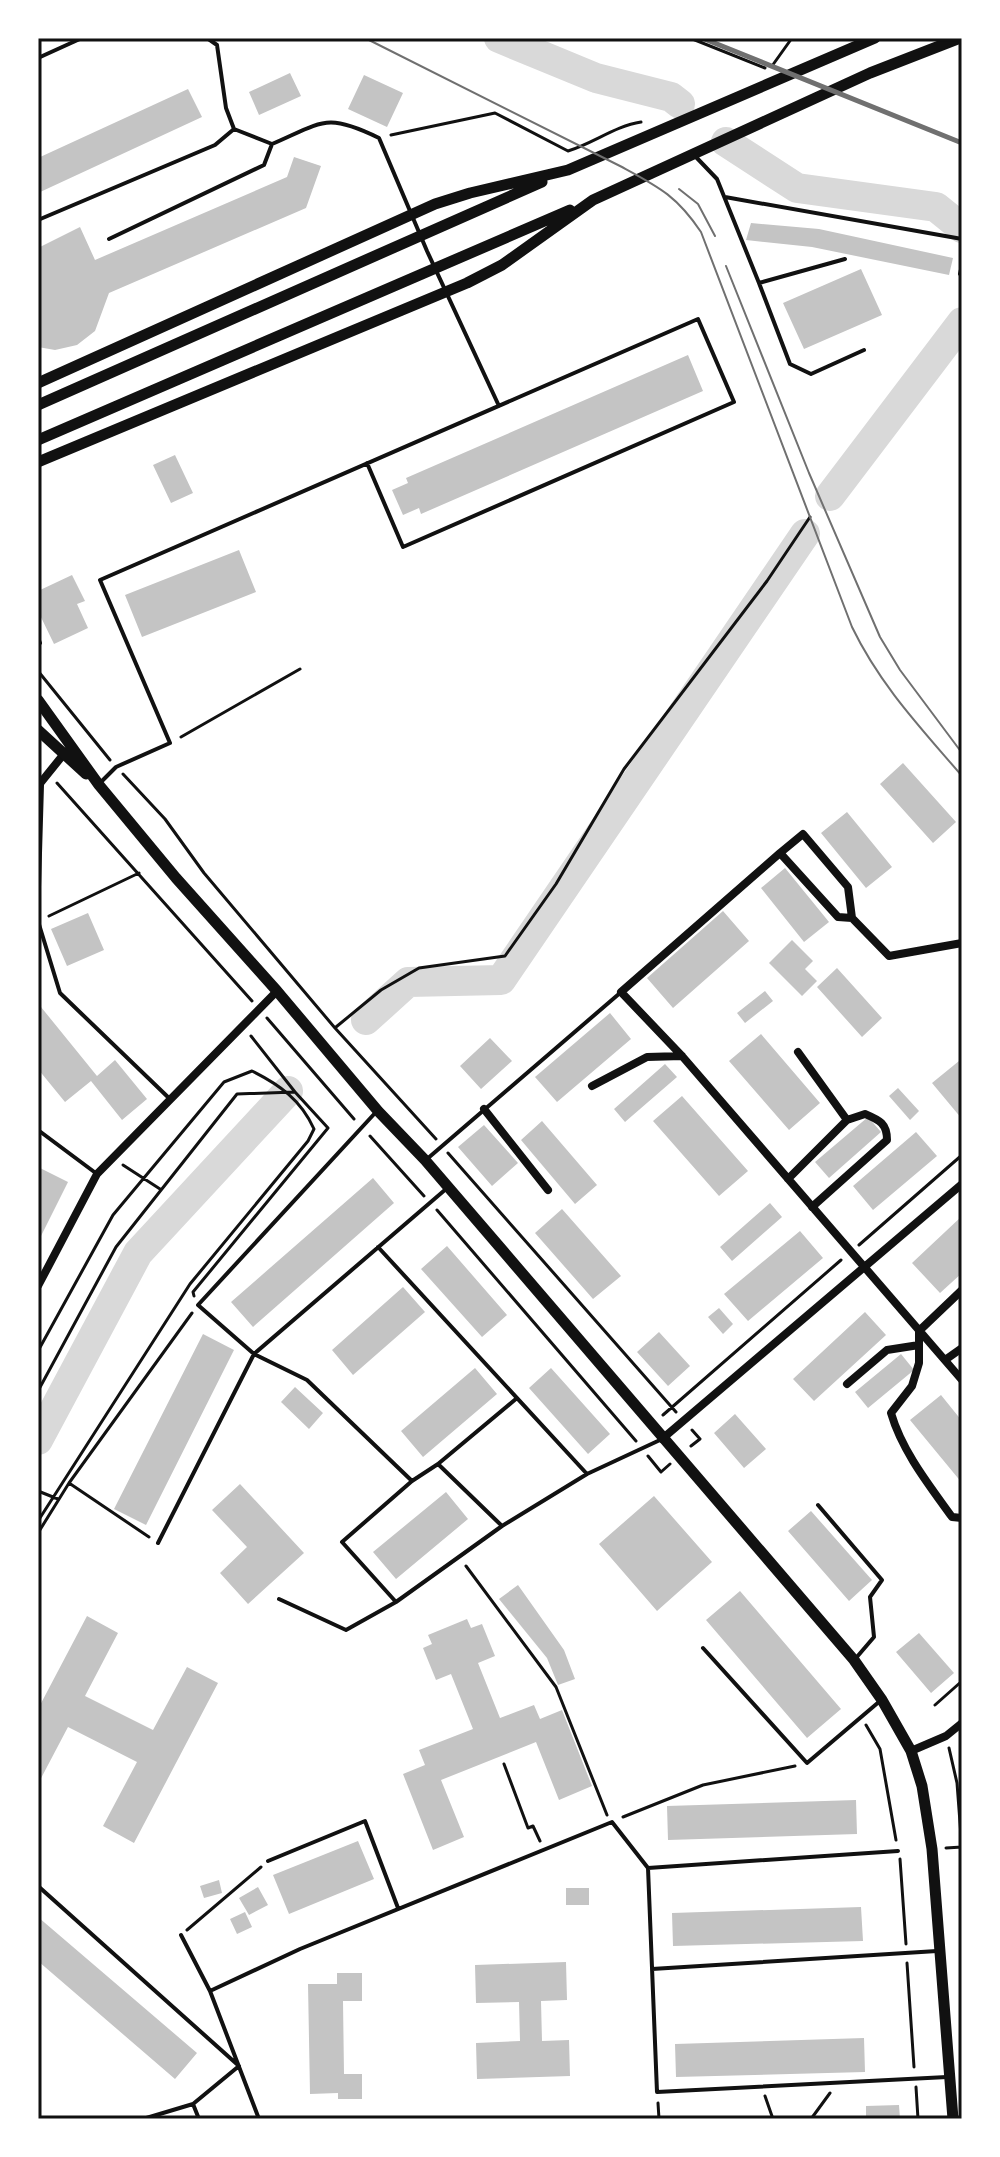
<svg xmlns="http://www.w3.org/2000/svg" width="1000" height="2157" font-family="Arial,sans-serif">
<style>
.lines{fill:none;stroke-linecap:round;stroke-linejoin:round}
.river{stroke:#d9d9d9;stroke-width:30}
.building{fill:#c4c4c4}
.path{stroke:#111;stroke-width:3}
.service{stroke:#111;stroke-width:4}
.minor{stroke:#111;stroke-width:8}
.secondary{stroke:#111;stroke-width:11}
.tram{stroke:#707070;stroke-width:2}
.rail{stroke:#707070;stroke-width:5}
.neatline{fill:none;stroke:#111;stroke-width:3}
</style>
<rect width="100%" height="100%" fill="#fff"/>
<g class="lines">
<!-- river -->
<path class="river" d="M499 38 596 78 671 97 680 104
M726 142 797 188 936 207 962 228
M830 496 962 322
M366 1020 408 982 501 980 805 534
M38 1440 138 1253 288 1091"/>
</g>
<!-- building -->
<path class="building" d="M290 73 301 96 259 115 249 92Z
M364 75 403 93 387 127 348 109Z
M188 89 202 117 38 193V158Z
M294 157 321 166 306 208 109 293 95 331 77 345 55 350 38 347V248L80 227 95 260 287 177Z
M751 223 819 229 953 258 949 275 812 247 746 240Z
M861 269 882 315 804 349 783 303Z
M688 355 703 391 421 514 419 508 403 515 392 490 408 483 406 478Z
M175 455 193 493 171 503 153 465Z
M239 550 256 592 142 637 125 595Z
M72 575 85 601 77 604 88 628 54 644 38 611V591Z
M903 763 956 822 933 843 880 784Z
M847 812 892 867 866 888 821 833Z
M785 868 829 922 804 942 761 888Z
M723 911 749 941 673 1008 647 978Z
M88 913 104 950 67 966 51 929Z
M792 940 813 961 805 969 817 981 802 996 769 963Z
M837 968 882 1018 862 1037 817 987Z
M765 991 773 1001 745 1023 737 1013Z
M41 1007 97 1076 115 1060 147 1099 122 1120 91 1081 65 1102 38 1069V1009Z
M610 1013 631 1039 557 1102 535 1077Z
M761 1034 820 1103 789 1130 729 1061Z
M490 1038 512 1061 481 1089 460 1066Z
M959 1061 962 1065V1119L932 1083Z
M665 1064 677 1077 625 1122 614 1109Z
M898 1088 919 1111 910 1120 889 1096Z
M682 1096 748 1171 719 1196 653 1121Z
M868 1117 881 1132 829 1178 815 1162Z
M542 1121 597 1185 575 1204 521 1140Z
M484 1125 518 1163 492 1186 458 1147Z
M916 1132 937 1156 873 1210 853 1186Z
M38 1167 68 1182 38 1242Z
M373 1178 394 1203 253 1327 231 1302Z
M770 1203 782 1217 732 1261 720 1247Z
M562 1209 621 1276 593 1299 535 1233Z
M962 1216V1273L940 1293 912 1263Z
M800 1231 823 1258 748 1321 724 1294Z
M447 1246 507 1315 482 1337 421 1269Z
M403 1287 425 1312 353 1375 332 1350Z
M719 1308 733 1324 723 1334 708 1317Z
M865 1312 886 1335 814 1401 793 1379Z
M659 1332 690 1366 668 1386 637 1352Z
M203 1334 234 1350 146 1525 114 1509Z
M901 1354 914 1370 868 1408 855 1392Z
M475 1368 497 1394 423 1457 401 1431Z
M551 1368 610 1434 588 1454 529 1388Z
M295 1387 323 1413 309 1429 281 1402Z
M941 1395 962 1421V1483L910 1420Z
M735 1414 766 1449 744 1468 714 1433Z
M240 1484 304 1553 248 1604 220 1573 247 1547 212 1510Z
M446 1492 468 1519 396 1579 373 1552Z
M654 1496 712 1562 657 1611 599 1544Z
M811 1511 872 1580 849 1601 788 1531Z
M518 1585 564 1650 575 1679 558 1685 547 1658 499 1599Z
M740 1591 841 1709 807 1738 706 1620Z
M87 1616 118 1633 85 1696 153 1730 187 1667 218 1683 134 1843 103 1826 137 1762 68 1727 38 1784V1709Z
M467 1619 471 1628 482 1624 495 1656 478 1663 500 1718 534 1705 540 1719 562 1710 592 1786 559 1800 536 1742 441 1780 464 1837 433 1850 403 1774 425 1765 419 1750 473 1729 451 1674 436 1680 423 1648 432 1644 428 1635Z
M919 1633 954 1673 931 1693 896 1652Z
M856 1800 857 1834 668 1840 667 1806Z
M358 1841 374 1879 289 1914 273 1875Z
M219 1880 222 1893 204 1898 200 1886Z
M258 1887 268 1905 249 1915 239 1898Z
M566 1888H589V1905H566Z
M861 1907 863 1941 673 1946 672 1913Z
M245 1912 252 1927 237 1934 230 1919Z
M38 1917 197 2053 175 2079 38 1961Z
M566 1962 567 2000 541 2001 542 2041 569 2040 570 2076 477 2079 476 2043 520 2041 519 2002 476 2003 475 1965Z
M337 1973H362V2001H343L344 2074H362V2099H338V2093L310 2094 308 1984H337Z
M864 2038 865 2072 676 2077 675 2044Z
M899 2105 900 2119H866V2106Z"/>
<g class="lines">
<!-- path -->
<path class="path" d="M690 38 765 68
M772 66 792 38
M391 135 495 113 568 151C594 143 615 126 641 122
M38 671 110 760
M181 737 300 669
M123 774 165 819 204 873 335 1028 436 1139
M57 783 252 1001
M49 916 139 873
M267 1018 354 1119
M336 1027 381 990 419 968 505 956 556 884 624 769 767 581 810 517
M370 1136 424 1196
M448 1153 676 1412
M123 1165 160 1189
M437 1210 636 1441
M859 1245 962 1155
M194 1296 193 1292 328 1128 295 1092
M38 1351 113 1215 224 1082 252 1071C280 1085 301 1100 314 1129L308 1141 190 1284 38 1521
M38 1391 116 1247 237 1094 295 1092 251 1036
M663 1415 841 1260
M691 1446 700 1439 692 1430
M648 1456 661 1472 670 1464
M69 1483 149 1537
M38 1491 58 1499
M38 1533 69 1483 192 1313
M466 1566 556 1687 607 1815
M935 1705 962 1681
M866 1725 880 1749 896 1840
M949 1748 957 1783 962 1849
M504 1764 528 1828 533 1826 540 1841
M623 1817 703 1785 795 1766
M946 1848 962 1847
M900 1859 906 1944
M187 1930 261 1867
M907 1963 914 2067
M916 2087 918 2119
M765 2096 773 2119
M658 2103 659 2119
M811 2119 830 2093"/>
<!-- service -->
<path class="service" d="M207 38 217 45 226 108 234 129 272 144
M38 58 82 38
M695 156 717 179 759 283 845 259
M725 197 962 239
M38 220 215 145 234 129
M109 239 264 165 272 144C323 122 326 112 379 138L427 251 499 406
M960 274 962 265
M759 283 790 364 811 374 864 350
M38 638 40 643 38 644
M100 783 116 767 170 743 100 580 698 319 734 402 403 547 367 463
M42 785 38 921 60 993 171 1100
M376 1112 198 1305 254 1354 307 1380 412 1481
M38 1130 97 1174
M427 1159 620 993
M378 1247 587 1474
M438 1464 517 1398
M818 1505 882 1580 870 1597 874 1637 856 1658
M158 1543 254 1354 446 1189
M279 1599 346 1630 396 1602 502 1526 587 1474 660 1440
M396 1602 342 1542 412 1481 438 1464 502 1526
M703 1648 807 1763 880 1701
M268 1861 365 1821 398 1908
M648 1868 898 1851
M38 1886 239 2066 193 2104 143 2119
M181 1935 210 1991
M652 1969 937 1951
M193 2104 199 2119
M259 2119 210 1991 300 1949 612 1822 648 1868 657 2092 947 2077"/>
<!-- minor -->
<path class="minor" d="M38 786 63 755
M780 853 803 834 848 887 852 918
M962 943 889 956 852 918 838 917 780 853 621 992 682 1056 962 1380
M798 1052 847 1120
M592 1086 647 1057 682 1056
M484 1109 548 1190
M788 1179 847 1120 865 1114C879 1120 887 1123 887 1140L812 1207
M38 1286 97 1174 277 991
M962 1290 919 1331V1363L912 1386 891 1413C902 1451 929 1485 952 1517L962 1518
M945 1360 962 1348
M847 1384 887 1350 919 1345
M662 1439 962 1184
M911 1751 946 1736 962 1723"/>
<!-- secondary -->
<path class="secondary" d="M38 383 435 204 470 193 568 170 875 38
M38 405 542 182
M38 440 570 210
M38 462 467 283 502 265 593 200 870 73 960 38
M38 700 99 785 176 878 277 991 378 1111 425 1160 854 1660 882 1700 911 1751 922 1786 932 1849 953 2119
M38 730 86 774"/>
<!-- tram -->
<path class="tram" d="M365 38 622 167C659 187 677 196 701 232L852 627C880 685 920 727 962 776
M679 189 698 204 715 236
M726 266 809 473 880 637 900 670 962 753"/>
<!-- rail -->
<path class="rail" d="M702 38 962 143"/>
</g>
<!-- border -->
<rect width="1000" height="2157" fill="none" stroke="#ffffff" stroke-width="80"/>
<rect x="40" y="40" width="920" height="2077" class="neatline"/>
</svg>
